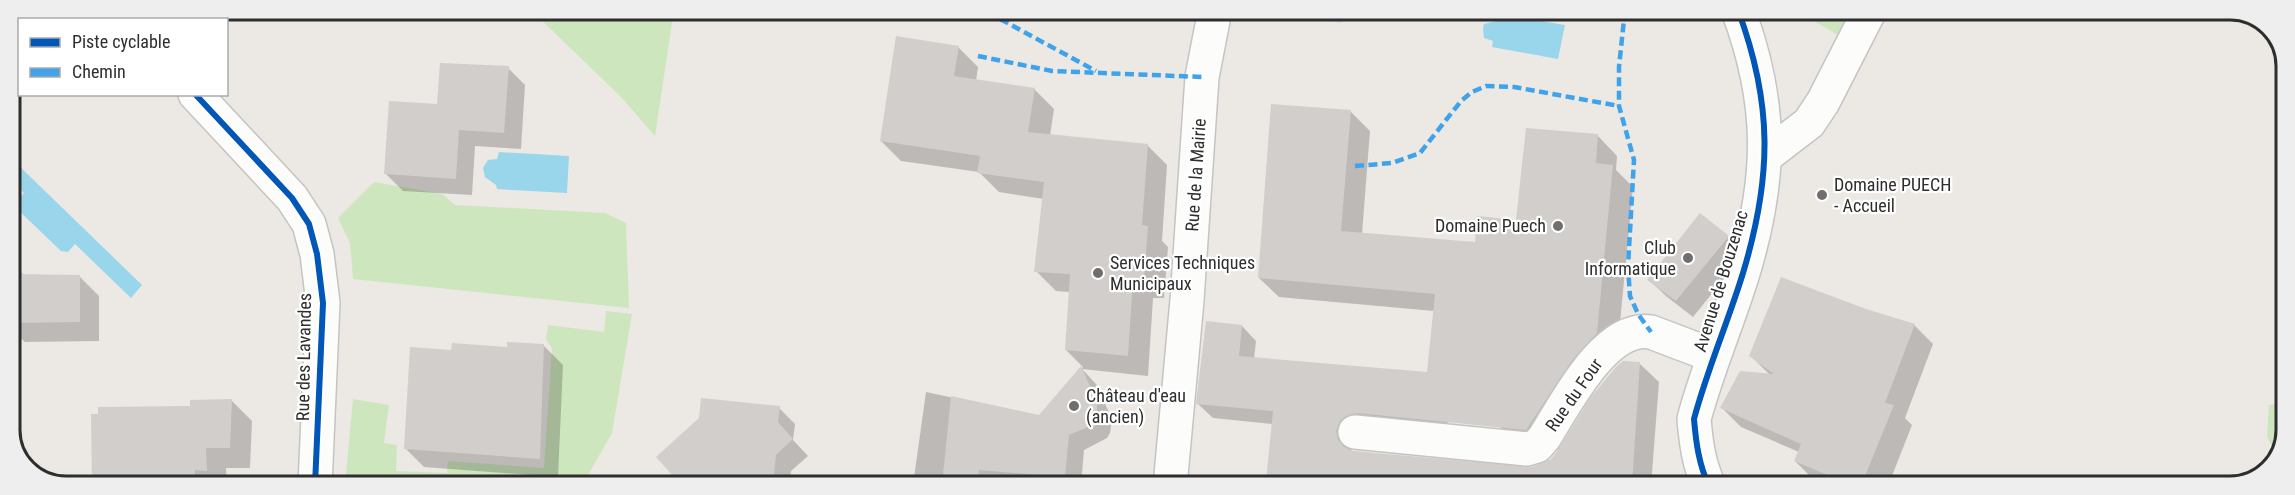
<svg xmlns="http://www.w3.org/2000/svg" width="2295" height="495" font-family="'Roboto Condensed',sans-serif">
<style>
.green{fill:#cee6be}
.water{fill:#99d6ec}
.shadow{fill:#0003}
.building{fill:#d1cecb}
.lines{fill:none;stroke-linecap:round;stroke-linejoin:round}
.minor-casing{stroke:#c5c4c5;stroke-width:36}
.minor{stroke:#fcfcfb;stroke-width:33}
.quiet{stroke:#3ea3eb;stroke-width:4.5;stroke-dasharray:9 4.5;stroke-linecap:butt}
.cycleway-casing{stroke:#fff;stroke-width:10}
.cycleway{stroke:#0057b8;stroke-width:6}
.poi-dot{fill:#706f6e;stroke:#fff;stroke-width:2}
.labels{text-anchor:middle;stroke-width:4.5;stroke-linejoin:round;paint-order:stroke}
.street-label{font-size:18px;fill:#2e2e2e;stroke:#fff}
.poi-label{font-size:18px;fill:#2e2e2e;stroke:#fff;text-anchor:start}
.rim{fill:none;stroke:#2e2e2e;stroke-width:3}
</style>
<rect width="100%" height="100%" fill="#ece8e4"/>
<!-- green -->
<path class="green" d="M512 9H674L655 136 621 97 533 12Z
M1254 10H1341L1342 23 1253 12Z
M1795 10H1851L1838 35Z
M2231 10H2241L2272 28 2279 43 2241 22Z
M374 182 442 194 455 205 605 213 626 223 629 308 353 279 350 243 338 218Z
M606 311 632 314 612 433 583 484 612 485H345L353 399 389 405 384 443 397 445 396 471 447 473 448 461 544 468 552 348 546 340 548 325 604 332Z
M2285 403V441L2276 456 2267 436 2269 405Z"/>
<!-- water -->
<path class="water" d="M1497 14 1565 25 1558 59 1492 47 1493 41 1484 38 1483 28 1484 24 1496 21Z
M499 152 569 156 567 193 497 189 496 185 485 177 483 168 488 160 497 159Z
M16 163 142 285 131 298 75 244 68 252 61 251 15 207V202L24 193 9 178V169Z"/>
<!-- shadow -->
<path class="shadow" d="M958 47 978 67 976 81 1034 89 1054 109 1050 136 1147 145 1167 165 1162 241 1168 247 1164 298H1153L1148 376 1082 369 1096 384 1112 419 1110 433 1107 438 1084 450 1081 485H913L926 392 1039 416 1083 367 1066 350 1070 292 1056 291 1036 271 1044 199 999 192 979 172 901 161 881 141Z
M508 68 525 85 521 149 475 146 472 195 403 191 386 174 438 106Z
M1350 111 1370 131 1362 234 1467 314 1279 297 1259 278Z
M1597 135 1617 156 1616 170 1633 187 1617 354 1521 447 1500 427 1517 221Z
M9 173 11 263 24 275 79 276 99 296V341L25 342 9 327Z
M1728 237 1744 254 1693 317 1666 296 1649 280Z
M1865 310 1914 325 1933 344 1905 418 1912 425 1888 486H1830L1814 480 1795 461 1799 452 1741 427 1722 408 1771 376 1750 355Z
M1242 326 1256 341 1254 359 1452 389 1446 435 1350 445 1352 452 1439 486H1273L1267 480 1273 424 1213 418 1198 404Z
M544 346 563 365 558 477 424 467 405 448 453 352Z
M1640 364 1659 382 1651 486H1512L1533 468 1552 460Z
M231 400 252 421 250 468H226L227 485H93V415L191 407Z
M779 408 795 424 793 440 808 456 791 471 790 485H683L658 457Z"/>
<!-- building -->
<path class="building" d="M896 36 959 46 954 76 1035 88 1028 132 1148 144 1142 225 1148 226 1144 279H1133L1128 356 1065 350 1070 274 1034 272 1044 182 977 173 980 156 880 141Z
M440 63 509 66 504 133 459 130 456 179 384 174 389 101 437 104Z
M1271 104 1351 110 1341 231 1475 242 1477 216 1516 220 1526 128 1598 134 1596 163 1613 165 1597 333 1573 359 1526 430 1357 413 1348 415 1340 421 1336 431 1338 440 1344 447 1353 451 1532 467 1551 459 1558 450 1590 398 1616 367 1623 361 1640 362 1632 486H1300L1266 481 1273 411 1196 404 1206 321 1242 325 1239 356 1427 372 1435 294 1258 278Z
M1700 213 1729 236 1676 301 1647 280Z
M9 274 80 275V322L9 323Z
M1781 277 1866 309 1915 324 1885 403 1894 405 1861 486H1854L1794 461 1801 444 1720 408 1740 371 1774 374 1749 356Z
M507 342 544 344 540 459 404 449 410 347 451 350 452 343 507 347Z
M1081 366 1097 402V409L1092 423 1086 428 1069 435 1065 477 979 470 978 485H942L951 396 1039 415Z
M701 398 780 406 778 422 793 439 776 455 773 485H681L656 457 699 418Z
M232 399 230 448H206L207 471 195 470V485H92L91 414H98V407L190 406V400Z"/>
<g class="lines">
<!-- minor casing -->
<g class="minor-casing">
<path id="minor" d="M174 20V9
M195 94 292 198 309 224 317 254 323 303 315 485
M1766 156 1809 123 1823 102 1870 10
M1355 432 1527 449 1537 446 1544 438C1565 405 1605 324 1651 332L1714 356
M1170 486 1187 300 1202 77 1215 10
M1709 486C1699 465 1696 443 1694 419 1707 370 1728 322 1743 273 1772 177 1773 104 1738 10"/>
</g>
<!-- minor -->
<use href="#minor" class="minor"/>
<!-- quiet -->
<path class="quiet" d="M961 9 1002 20 1096 71
M1625 10 1619 67V106L1634 160 1628 267 1630 296 1638 314 1651 332
M978 56 1052 71 1202 77
M1355 166 1392 163 1420 153 1461 101 1472 92 1486 86 1514 87 1619 106"/>
<!-- cycleway casing -->
<g class="cycleway-casing">
<path id="cycleway" d="M195 94 292 198 309 224 317 254 323 303 315 485
M1709 486C1699 465 1696 443 1694 419 1707 370 1728 322 1743 273 1772 177 1773 104 1738 10"/>
</g>
<!-- cycleway -->
<use href="#cycleway" class="cycleway"/>
</g>
<!-- markers -->
<g class="poi-dot">
<circle cx="1822" cy="195" r="6"/>
<circle cx="1558" cy="226" r="6"/>
<circle cx="1688" cy="258" r="6"/>
<circle cx="1098" cy="273" r="6"/>
<circle cx="1074" cy="406" r="6"/>
</g>
<g class="labels">
<!-- street labels -->
<g class="street-label">
<text transform="translate(1196 175) rotate(-86)" y="6">Rue de la Mairie</text>
<text transform="translate(1721 281) rotate(-73)" y="6">Avenue de Bouzenac</text>
<text transform="translate(304 357) rotate(-89)" y="6">Rue des Lavandes</text>
<text transform="translate(1574 395) rotate(-55)" y="6">Rue du Four</text>
</g>
<!-- poi labels -->
<g class="poi-label">
<text x="1834" y="191">Domaine PUECH<tspan x="1834" dy="21">- Accueil</tspan></text>
<text x="1546" y="232" text-anchor="end">Domaine Puech</text>
<text x="1676" y="254" text-anchor="end">Club<tspan x="1676" dy="21">Informatique</tspan></text>
<text x="1110" y="269">Services Techniques<tspan x="1110" dy="21">Municipaux</tspan></text>
<text x="1086" y="402">Château d'eau<tspan x="1086" dy="21">(ancien)</tspan></text>
</g>
</g>
<!-- crop -->
<path d="M0 0H2295V495H0ZM66 20H2230A46 46 0 0 1 2276 66V430A46 46 0 0 1 2230 476H66A46 46 0 0 1 20 430V66A46 46 0 0 1 66 20Z" fill="#eee" fill-rule="evenodd"/>
<path class="rim" d="M66 20H2230A46 46 0 0 1 2276 66V430A46 46 0 0 1 2230 476H66A46 46 0 0 1 20 430V66A46 46 0 0 1 66 20Z"/>
<!-- legend -->
<rect x="18" y="18" width="210" height="78" fill="#ffffff" stroke="#ababab" stroke-width="1.5"/>
<rect x="30" y="38" width="30" height="9" fill="#0057b8" stroke="#ababab" stroke-width="1.5"/>
<text x="72" y="48" font-size="18" fill="#2e2e2e">Piste cyclable</text>
<rect x="30" y="68" width="30" height="9" fill="#3ea3eb" stroke="#ababab" stroke-width="1.5"/>
<text x="72" y="78" font-size="18" fill="#2e2e2e">Chemin</text>
</svg>
